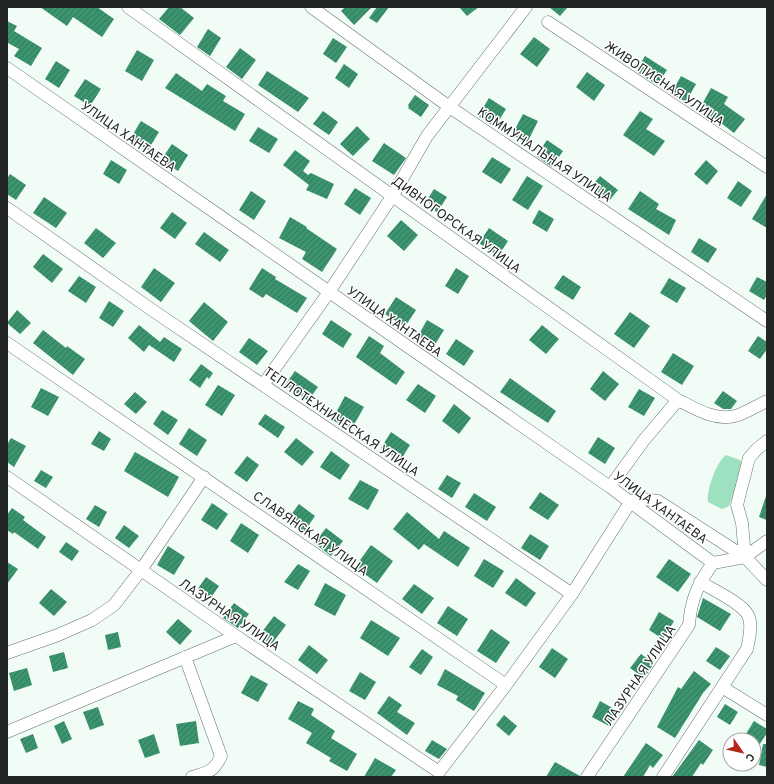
<svg xmlns="http://www.w3.org/2000/svg" width="774" height="784" font-family="Overpass,sans-serif">
<style>
.pitch{fill:#9de1c0}
.building{fill:url(#building-hatch)}
.lines{fill:none;stroke-linecap:round;stroke-linejoin:round}
.minor-casing{stroke:#65706a;stroke-width:13}
.minor{stroke:#fff;stroke-width:12}
.labels{text-anchor:middle;stroke-width:3;stroke-linejoin:round;paint-order:stroke}
.street-label{font-size:13px;fill:#222624;stroke:#fff}
</style>
<defs>
<pattern id="building-hatch" width="6" height="6" patternUnits="userSpaceOnUse"><rect width="6" height="6" fill="#3c946f"/><path d="M-1 1l2-2M0 6l6-6M5 7l2-2" fill="none" stroke="#32795b"/></pattern>
</defs>
<rect width="100%" height="100%" fill="#f0fcf5"/>
<!-- pitch -->
<path class="pitch" d="M726 455 740 460 744 467 729 506 722 509 708 502C706 490 717 461 726 455Z"/>
<!-- building -->
<path class="building" d="M40 7H97L114 19 102 37 73 17 67 26Z
M169 7H180L194 18 180 35 159 19Z
M345 7H372L354 25 341 11Z
M377 7H389L377 23 369 18Z
M459 7H479L467 16Z
M549 7H568L560 16Z
M7 21 17 26 14 31 42 48 31 66 14 56 19 49 8 43 7 45Z
M208 29 221 38 210 56 197 47Z
M534 37 550 49 537 67 520 54Z
M333 38 347 47 336 63 323 54Z
M240 48 256 60 242 79 226 67Z
M137 50 154 60 142 81 125 71Z
M645 56 667 70 657 85 636 71Z
M56 61 70 70 59 88 45 79Z
M344 64 358 74 349 88 335 78Z
M267 71 309 98 298 112 258 85Z
M587 72 605 85 594 101 576 87Z
M176 73 202 91 207 84 226 96 223 101 245 114 235 131 165 88Z
M681 76 696 84 686 102 671 94Z
M85 79 101 89 90 106 74 96Z
M711 88 728 97 724 104 745 119 734 133 717 120 699 110Z
M415 95 429 105 421 117 408 108 409 107 408 105Z
M489 98 506 109 495 127 478 116Z
M323 111 338 122 329 135 313 124Z
M640 111 653 119 646 129 665 141 654 156 623 135Z
M523 114 538 121 527 143 512 135Z
M141 121 159 132 148 150 130 139Z
M357 126 370 139 353 156 340 144Z
M258 127 278 139 269 153 249 141Z
M547 140 563 151 552 167 536 156Z
M384 143 406 158 394 175 372 161Z
M172 144 188 155 178 171 161 160Z
M295 150 310 161 303 171 308 175 311 173 334 184 327 199 306 190 309 185 283 165Z
M492 157 511 169 501 184 482 172Z
M111 160 127 170 119 184 103 174Z
M706 160 718 171 707 185 694 174Z
M10 174 26 185 16 200 7 194V179Z
M527 176 543 186 528 210 512 200Z
M600 176 618 190 609 201 591 187Z
M738 181 752 191 741 207 727 198Z
M355 188 371 198 360 215 344 204Z
M434 189 447 197 437 213 427 200Z
M251 191 266 201 254 220 239 210Z
M640 191 659 204 656 209 676 220 669 235 628 209Z
M767 194V228L752 219Z
M44 197 67 213 56 228 33 213Z
M539 210 554 219 547 232 532 223Z
M172 212 187 223 175 239 160 228Z
M290 217 307 227 306 228 337 249 322 272 302 259 306 252 279 238Z
M401 220 418 235 404 251 387 236Z
M96 228 116 243 103 258 84 243Z
M489 228 508 241 498 256 479 243Z
M204 232 229 250 220 262 195 244Z
M699 238 717 249 708 263 691 252Z
M43 254 63 269 52 283 33 267Z
M154 268 175 283 161 302 141 287Z
M262 268 276 277 275 279 307 298 297 313 266 294 263 298 249 289Z
M456 268 469 276 458 294 445 286Z
M563 275 581 287 573 300 554 288Z
M79 276 96 287 86 303 68 291Z
M757 277 767 282V295L764 300 749 291Z
M669 278 686 288 677 303 660 293Z
M396 297 416 310 405 327 385 314Z
M109 301 124 311 113 327 99 318Z
M204 302 228 322 213 341 189 321Z
M17 310 31 323 20 334 7 323Z
M630 312 650 326 634 348 614 334Z
M331 320 352 334 343 348 322 334Z
M427 320 444 330 434 346 418 336Z
M139 325 160 342 164 337 182 349 174 362 149 345 144 352 128 338Z
M542 325 559 339 546 354 529 340Z
M43 330 66 348 67 346 85 359 73 375 33 343Z
M369 336 384 346 380 353 405 372 396 385 356 357Z
M758 336 767 342V349L760 359 748 351Z
M249 338 268 351 257 365 239 352Z
M456 339 474 351 464 366 446 354Z
M673 353 694 366 682 385 661 372Z
M201 364 213 373 209 379 207 377 200 388 189 380Z
M295 371 318 387 308 401 285 385Z
M603 371 619 384 605 401 590 389Z
M510 378 556 411 548 423 500 392Z
M418 384 436 396 425 413 406 400Z
M218 385 235 395 222 416 205 405Z
M41 388 59 397 48 416 31 407Z
M639 389 655 398 644 416 628 407Z
M723 391 737 401 731 409H723L714 403Z
M135 392 147 402 136 414 124 404Z
M345 396 364 407 351 430 339 421 338 423 332 420Z
M454 404 471 418 459 434 442 421Z
M162 410 178 420 168 435 153 424Z
M265 414 285 427 278 438 258 424Z
M189 428 207 440 197 456 179 444Z
M99 431 111 439 104 451 91 444Z
M391 432 410 445 400 461 381 448Z
M598 437 615 448 605 464 588 453Z
M11 438 26 446 14 467 7 462V445Z
M296 438 314 452 302 466 284 452Z
M331 451 350 465 340 480 320 467Z
M135 452 179 477 168 497 124 471Z
M247 456 259 465 247 482 234 473Z
M41 470 53 477 46 488 34 481Z
M447 475 461 483 452 498 438 489Z
M360 480 379 490 368 510 348 499Z
M540 492 559 505 548 520 529 508Z
M474 493 496 507 487 521 465 507Z
M766 496H767V520L759 517Z
M212 503 228 514 217 530 201 520Z
M299 504 315 516 304 532 287 520Z
M95 505 107 512 99 527 86 519Z
M12 508 25 517 23 520 46 537 38 549 14 532 13 534 7 530V515Z
M407 512 439 539 444 531 470 548 458 567 424 544 419 550 393 529Z
M241 523 259 535 248 553 230 541Z
M124 525 139 536 129 548 115 538Z
M326 528 343 541 331 556 314 543Z
M530 534 549 546 540 560 521 548Z
M66 542 79 551 72 561 59 552Z
M371 545 393 561 377 583 355 567Z
M168 546 185 557 174 575 157 565Z
M484 559 504 571 493 588 474 576Z
M669 559 691 574 678 592 656 577Z
M7 562 18 569 7 584Z
M298 564 310 571 298 590 284 582Z
M206 577 219 586 210 599 197 590Z
M516 578 536 593 526 607 505 593Z
M325 583 346 595 335 616 314 605Z
M414 584 434 598 422 614 402 599Z
M51 589 67 602 54 616 39 603Z
M703 598 731 614 720 631 697 617Z
M234 603 249 614 238 628 223 618Z
M448 606 468 619 457 636 437 623Z
M659 612 674 621 663 639 649 630Z
M274 616 286 625 271 645 259 636Z
M178 619 192 631 180 645 166 632Z
M371 620 400 638 388 656 360 638Z
M491 629 510 642 496 663 477 651Z
M118 632 121 647 108 650 105 635Z
M309 645 328 660 317 674 298 660Z
M716 647 730 656 720 670 706 661Z
M552 648 568 659 555 678 539 667Z
M422 649 433 657 421 675 409 667Z
M64 652 68 668 53 672 49 656Z
M641 654 654 663 644 678 630 668Z
M27 668 32 685 14 691 9 673Z
M445 669 485 693 474 711 456 700 458 696 437 685Z
M694 671 711 684 703 693 675 738 657 727 678 687 681 689Z
M360 672 376 682 365 700 349 691Z
M251 675 268 684 258 702 241 693Z
M389 696 402 705 397 712 415 723 407 735 377 713Z
M298 701 314 709 311 715 335 731 331 738 357 754 347 771 329 761 331 758 306 743 312 733 288 719Z
M600 701 618 711 609 726 592 717Z
M725 704 738 712 730 725 717 717Z
M98 707 104 725 90 730 83 712Z
M504 715 517 726 509 736 496 725Z
M64 721 72 739 62 744 54 726Z
M196 721 199 743 180 746 176 724Z
M754 721 767 729V733L754 753V740H742Z
M33 734 38 748 26 753 20 739Z
M154 734 160 753 145 758 138 740Z
M432 740 447 749 439 759 425 751Z
M699 740 713 750 703 765 701 763 692 777H672Z
M646 743 663 755 653 768 650 765 643 777H623Z
M763 744H767V767L759 765Z
M375 758 396 770 391 777H364Z
M555 762 580 776V777H546Z"/>
<g class="lines">
<!-- minor casing -->
<g class="minor-casing">
<path id="minor" d="M128 7 678 400 644 440 610 487
M311 7 451 108 767 321
M548 22 767 167
M7 68 610 487 713 563 745 557 767 541
M7 208 155 312 572 594 631 501
M7 343 506 685 572 594
M263 385 329 292 393 195 427 136 526 7
M678 400C696 409 715 421 735 416 744 414 758 405 767 401
M7 477 236 636 439 772 506 685
M631 501 643 499 658 501 745 557 767 580
M745 557 742 523 737 505 749 458 757 449 767 441
M7 653 58 635 92 620 114 605 141 570 204 477
M185 657 221 756C214 772 208 772 192 777
M722 687 767 715
M7 732 236 636
M587 777 689 625C691 599 698 584 713 563
M663 777 747 649C749 639 753 625 748 615 742 603 712 589 700 582"/>
</g>
<!-- minor -->
<use href="#minor" class="minor"/>
</g>
<g class="labels">
<!-- street labels -->
<g class="street-label">
<text transform="translate(665 83) rotate(34)" y="5">ЖИВОПИСНАЯ УЛИЦА</text>
<text transform="translate(129 136) rotate(35)" y="5">УЛИЦА ХАНТАЕВА</text>
<text transform="translate(545 154) rotate(34)" y="5">КОММУНАЛЬНАЯ УЛИЦА</text>
<text transform="translate(457 224) rotate(36)" y="5">ДИВНОГОРСКАЯ УЛИЦА</text>
<text transform="translate(395 321) rotate(35)" y="5">УЛИЦА ХАНТАЕВА</text>
<text transform="translate(342 421) rotate(34)" y="5">ТЕПЛОТЕХНИЧЕСКАЯ УЛИЦА</text>
<text transform="translate(661 507) rotate(36)" y="5">УЛИЦА ХАНТАЕВА</text>
<text transform="translate(311 533) rotate(35)" y="5">СЛАВЯНСКАЯ УЛИЦА</text>
<text transform="translate(230 614) rotate(34)" y="5">ЛАЗУРНАЯ УЛИЦА</text>
<text transform="translate(639 675) rotate(-56)" y="5">ЛАЗУРНАЯ УЛИЦА</text>
</g>
</g>
<!-- border -->
<rect width="774" height="784" fill="none" stroke="#222624" stroke-width="16"/>
<!-- north arrow -->
<g transform="translate(742 752) rotate(124)"><circle r="19" fill="#ffffff" stroke="#a7a8a7"/>
<path d="M0-3L7 15L0 10L-7 15Z" fill="#b42718"/>
<text y="-6" font-size="11" font-weight="bold" text-anchor="middle" fill="#222624">С</text>
</g>
</svg>
